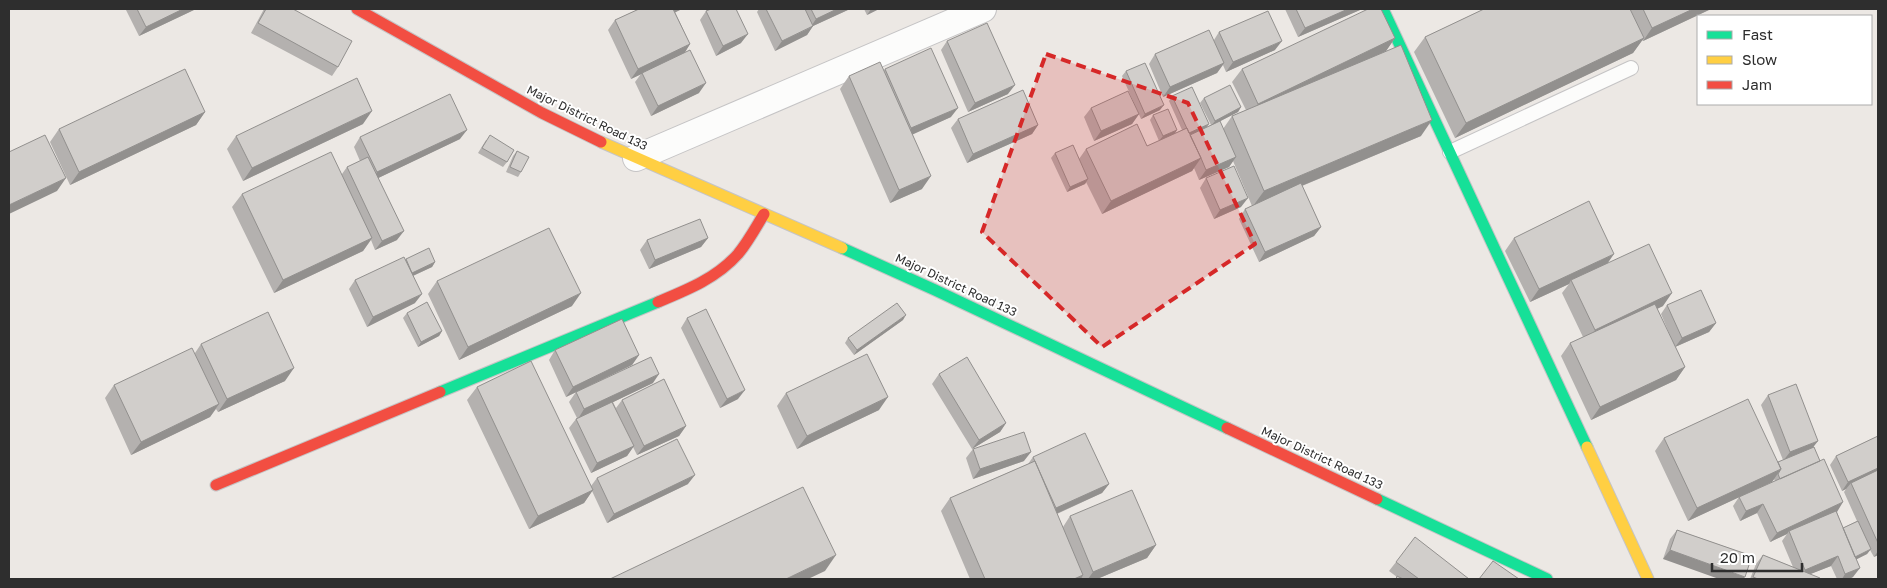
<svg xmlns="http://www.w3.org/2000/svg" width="1887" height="588" font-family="'Golos Text',sans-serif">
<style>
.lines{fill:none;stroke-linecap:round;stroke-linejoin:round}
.lane-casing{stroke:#c5c4c5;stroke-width:16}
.street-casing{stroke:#c5c4c5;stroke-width:28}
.fast-casing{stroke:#c5c4c5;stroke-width:13}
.slow-casing{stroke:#c5c4c5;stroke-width:13}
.jam-casing{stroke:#c5c4c5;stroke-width:13}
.lane{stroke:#fcfcfb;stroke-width:14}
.street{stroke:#fcfcfb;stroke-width:26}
.fast{stroke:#16e098;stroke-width:11}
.slow{stroke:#ffcf43;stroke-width:11}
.jam{stroke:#f24e42;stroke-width:11}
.wall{fill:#b4b1af;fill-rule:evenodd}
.shaded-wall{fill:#92908e}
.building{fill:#d1cecb;stroke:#92908e}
.marked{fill:#d62828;fill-opacity:0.2;stroke:#d62828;stroke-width:4;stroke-dasharray:10 6;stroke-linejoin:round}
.labels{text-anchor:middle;stroke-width:4;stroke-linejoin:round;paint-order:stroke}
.street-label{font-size:12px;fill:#2e2e2e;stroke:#fff}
</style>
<rect width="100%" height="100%" fill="#ece8e4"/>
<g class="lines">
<!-- lane casing -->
<g class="lane-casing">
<path id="lane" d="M1450 152 1631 68"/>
</g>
<!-- street casing -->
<g class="street-casing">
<path id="street" d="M636 158 983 9"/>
</g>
<!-- fast casing -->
<g class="fast-casing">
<path id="fast" d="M1383 9 1587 447
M842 248 935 290 1227 428
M440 392 658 302
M1377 499 1547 579"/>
</g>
<!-- slow casing -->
<g class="slow-casing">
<path id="slow" d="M601 142 842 248
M1587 447 1648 579"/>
</g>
<!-- jam casing -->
<g class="jam-casing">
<path id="jam" d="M357 9 542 113 601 142
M658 302C687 290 717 278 738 254 748 242 756 227 764 214
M1227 428 1377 499
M216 485 440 392"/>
</g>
<!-- lane -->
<use href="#lane" class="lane"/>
<!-- street -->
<use href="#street" class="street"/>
<!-- fast -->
<use href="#fast" class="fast"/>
<!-- slow -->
<use href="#slow" class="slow"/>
<!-- jam -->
<use href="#jam" class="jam"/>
</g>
<!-- wall -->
<path class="wall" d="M127 9H196L139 36 126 10Z
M264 9H293L338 67 332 76 251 33Z
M639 9H682L675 12 690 44 684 53 699 93 651 116 635 82 641 74 631 79 608 30 615 20Z
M709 9H736L741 43 716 56 700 20 706 11 709 10Z
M759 9H850L813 26 807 35 775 51 757 12Z
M864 9H879L867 15Z
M1285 9H1361L1360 10 1298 37Z
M1484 9H1711L1643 41 1642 40 1633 53 1455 138 1414 52 1425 37Z
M1219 32 1275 50 1226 72 1223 65 1217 73 1163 97 1149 64 1155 54 1214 40Z
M1395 38 1386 51 1421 136 1302 186 1321 227 1314 236 1259 262 1239 219 1245 209 1252 206 1233 161 1229 167 1199 180 1194 168 1192 171 1102 214 1086 182 1085 184 1067 192 1051 158 1055 153 1079 159 1086 149 1147 146 1159 141 1150 120 1153 115 1175 133 1182 130 1169 101 1172 96 1206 127 1211 125 1200 103 1204 98 1241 107 1238 112 1220 121 1223 129 1232 116 1246 110 1232 82 1242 69Z
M947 41 1008 94 968 112 941 50Z
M885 69 951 117 912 134 922 189 890 203 840 89 849 76 884 70Z
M1126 71 1160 110 1141 119 1122 76Z
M1091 108 1139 114 1132 124 1094 141 1084 117Z
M205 112 196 125 70 185 50 142 59 129Z
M958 119 1038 125 1032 134 967 163 951 128Z
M363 124 243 181 227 149 236 136Z
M360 137 460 139 378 178 397 240 375 250 371 240 363 251 274 293 232 207 242 194 342 174 347 167 360 161 354 147Z
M486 140 507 162 503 167 478 153Z
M517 151 521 172 518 177 506 172 513 156Z
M1206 178 1241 207 1214 219 1200 188Z
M708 238 701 247 649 269 640 250 647 240Z
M1514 238 1607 263 1663 306 1657 309 1685 367 1676 380 1591 420 1561 356 1570 343 1583 337 1562 293 1569 284 1530 302 1505 251Z
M406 259 435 262 432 267 413 276 415 303 367 327 349 289 355 280Z
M437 281 572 306 459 360 428 294Z
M1667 305 1716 323 1709 332 1675 347 1661 314Z
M407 313 442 331 439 336 418 347 403 318Z
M687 318 738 399 720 408 681 328Z
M903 320 854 355 845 343 848 338Z
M201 344 285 381 218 412 216 409 210 417 131 455 105 398 114 385 195 353Z
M555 350 639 355 632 365 566 397 549 360Z
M939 374 1006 423 1000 432 972 449 932 384Z
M653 383 613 402 616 408 622 400 686 426 679 436 637 455 633 447 627 456 591 473 569 428 576 419 577 418 569 402 576 392Z
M477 387 591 486 597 478 688 484 607 523 592 491 584 503 529 529 467 400Z
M786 393 879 410 797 449 777 406Z
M1768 395 1814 447 1837 512 1843 528 1857 521 1844 492 1846 489 1842 491 1830 465 1836 456 1878 436V555L1874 557 1870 550 1867 554 1857 559 1853 577 1849 579H1837L1831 566 1810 574 1819 579H1750L1756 564 1763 555 1793 567 1782 541 1787 534 1770 542 1757 513 1740 521 1733 506 1739 497 1688 521 1655 451 1664 438 1778 462 1783 460 1761 405ZM1774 479 1775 481 1743 495 1772 482Z
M973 449 1024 461 973 479 966 458Z
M1033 457 1109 484 1102 493 1057 514 1063 527 1070 516 1156 545 1147 558 1097 579H1082L1081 578V579H970L941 511 950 498 1028 464Z
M1677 530 1752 556 1663 559 1670 539Z
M1396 562 1469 579H1395L1397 577 1389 571Z"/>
<!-- shaded-wall -->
<path class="shaded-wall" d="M183 9H196L139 36 146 27Z
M675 9H682L670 15 673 10Z
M837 9H850L813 26 807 35 775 51 782 41 810 28 816 19Z
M871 9H879L867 15Z
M1348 9H1361L1360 10 1298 37 1305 28Z
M1693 9H1711L1643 41 1652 28Z
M748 34 741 43 716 56 723 46Z
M1395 38 1386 51 1249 117 1258 104Z
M1644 38 1633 53 1455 138 1466 123Z
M1282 41 1275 50 1226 72 1233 62Z
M690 44 684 54 631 79 638 69Z
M1224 63 1217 73 1163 97 1170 87Z
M706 83 699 93 651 116 658 106Z
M1015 85 1008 94 968 112 975 103Z
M1164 105 1160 110 1141 119 1145 114Z
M1241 107 1238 112 1211 126 1215 121Z
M958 108 951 117 905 138 911 128Z
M372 111 363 124 243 181 252 168Z
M205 112 196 125 70 185 79 172Z
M1139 114 1132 124 1094 141 1101 131Z
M1432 120 1421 136 1253 206 1264 191Z
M1209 124 1205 129 1191 135 1189 133Z
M1038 125 1032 134 967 163 973 154Z
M467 130 460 139 370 182 377 172Z
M1177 130 1174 135 1159 141 1163 136Z
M1236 157 1229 167 1199 180 1206 170Z
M1201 158 1192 171 1102 214 1111 201Z
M931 176 922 189 890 203 899 190Z
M66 178 57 191 9 214V205Z
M1088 179 1085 184 1067 192 1070 187Z
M1248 198 1241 207 1214 219 1220 210Z
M1321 227 1314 236 1259 262 1265 252Z
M404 231 397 240 375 250 382 241Z
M372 238 363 251 274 293 283 280Z
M708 238 701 247 649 269 655 260Z
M1614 254 1605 267 1571 280 1569 284 1530 302 1539 289Z
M435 262 432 267 408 278 412 273Z
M581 293 572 306 459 360 468 347Z
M1672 293 1663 306 1586 343 1595 330Z
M422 294 415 303 367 327 373 317Z
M906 315 903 320 854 355 857 350Z
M1716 323 1709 332 1675 347 1682 338Z
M442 331 439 336 418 347 421 342Z
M639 355 632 365 566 397 573 387Z
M1685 367 1676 380 1591 420 1600 407Z
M294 368 285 381 218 412 227 399Z
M659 374 653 383 578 419 584 409Z
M745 390 738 399 720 408 727 399Z
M888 397 879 410 797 449 807 436Z
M219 404 210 417 131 455 141 442Z
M1006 423 1000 432 972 449 979 440Z
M686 426 679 436 637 455 644 446Z
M1818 441 1811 450 1783 461 1790 452Z
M634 446 627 456 591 473 597 463Z
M1031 452 1024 461 973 479 980 469Z
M1878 468V474L1851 483 1846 489 1842 491 1848 482Z
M1781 469 1772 482 1688 521 1697 508Z
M695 475 688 484 607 523 614 514Z
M1109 484 1102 493 1049 517 1056 508Z
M593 490 584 503 529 529 538 516Z
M1843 502 1837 512 1789 531 1787 534 1770 542 1777 533Z
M1763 504 1757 513 1740 521 1746 511Z
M1156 545 1147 558 1097 579H1088L1093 572Z
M1871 549 1867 554 1851 562 1855 557Z
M1670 550 1745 577 1743 579H1719L1663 559Z
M1878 551V555L1874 557Z
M836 555 825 571 808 579H786Z
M1838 556 1831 566 1798 579 1805 570Z
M1860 568 1853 577 1849 579H1842L1845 574Z
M1083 575 1081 579H1074Z"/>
<!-- building -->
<path class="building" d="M137 9H183L146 27Z
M266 9H293L352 41 338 67 258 23Z
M639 9H673L690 44 638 69 615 20Z
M711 9H736L748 34 723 46 706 11Z
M766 9H805L813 26 782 41Z
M811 9H837L816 19Z
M1296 9H1348L1305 28Z
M1368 9H1381L1395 38 1258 104 1242 69Z
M1484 9H1630L1644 38 1466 123 1425 37Z
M1643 9H1693L1652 28Z
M1268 11 1282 41 1233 62 1219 32Z
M987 23 1015 85 975 103 947 41Z
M1209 30 1224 63 1170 87 1155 54Z
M1401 45 1432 120 1264 191 1232 116Z
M931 48 958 108 911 128 885 69Z
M690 50 706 83 658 106 642 73Z
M880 62 931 176 899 190 849 76Z
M1145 63 1164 105 1145 114 1126 71Z
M185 69 205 112 79 172 59 129Z
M357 78 372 111 252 168 236 136Z
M1230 85 1241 107 1215 121 1204 98Z
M1192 87 1209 124 1189 133 1172 96Z
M1023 90 1038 125 973 154 958 119Z
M1128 91 1139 114 1101 131 1091 108Z
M450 94 467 130 377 172 360 137Z
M1168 109 1177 130 1163 136 1153 115Z
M1220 121 1236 157 1206 170 1201 158 1190 135Z
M1137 124 1147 146 1187 128 1201 158 1111 201 1086 149Z
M45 135 66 178 9 205V152Z
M490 135 514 150 507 162 482 148Z
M1073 145 1088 179 1070 187 1055 153Z
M517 151 529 157 521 172 510 167Z
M331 152 372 238 283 280 242 194Z
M368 157 404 231 382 241 347 167Z
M1234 166 1248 198 1220 210 1206 178Z
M1301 183 1321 227 1265 252 1245 209Z
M1589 201 1614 254 1539 289 1514 238Z
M700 219 708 238 655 260 647 240Z
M549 228 581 293 468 347 437 281Z
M1649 244 1672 293 1595 330 1571 280Z
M429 248 435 262 412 273 406 259Z
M404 257 422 294 373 317 355 280Z
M1701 290 1716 323 1682 338 1667 305Z
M427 302 442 331 421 342 407 313Z
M897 303 906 315 857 350 848 338Z
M1655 304 1685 367 1600 407 1570 343Z
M706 309 745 390 727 399 687 318Z
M268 312 294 368 227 399 201 344Z
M622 319 639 355 573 387 555 350Z
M192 348 219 404 141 442 114 385Z
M867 354 888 397 807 436 786 393Z
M651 357 659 374 584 409 576 392Z
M967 357 1006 423 979 440 939 374Z
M531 361 593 490 538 516 477 387Z
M664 379 686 426 644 446 622 400Z
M1796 384 1818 441 1790 452 1768 395Z
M1748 399 1781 469 1697 508 1664 438Z
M612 402 634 446 597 463 576 419Z
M1024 432 1031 452 980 469 973 449Z
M1085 433 1109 484 1056 508 1033 457Z
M1878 436V468L1848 482 1836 456Z
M677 439 695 475 614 514 597 478Z
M1814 447 1820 461 1780 479 1778 474 1781 469 1778 462Z
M1824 459 1843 502 1777 533 1763 504 1746 511 1739 497Z
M1035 461 1083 575 1074 579H985L950 498Z
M1878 470V543L1851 483Z
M803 487 836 555 786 579H610Z
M1132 490 1156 545 1093 572 1070 516Z
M1836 511 1860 568 1845 574 1838 556 1805 570 1789 531Z
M1858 521 1871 549 1855 557 1843 528Z
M1677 530 1752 556 1745 577 1670 550Z
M1415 537 1469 579H1419L1396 562Z
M1763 555 1820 578 1819 579H1758L1753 577Z
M1493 561 1519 579H1479Z
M1397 576 1403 579H1396Z"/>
<!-- marked area -->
<path class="marked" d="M1046 54 1188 103 1255 244 1102 347 982 232Z"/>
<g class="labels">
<!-- street labels -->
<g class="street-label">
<text transform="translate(587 118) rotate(26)" y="4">Major District Road 133</text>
<text transform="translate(956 285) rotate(25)" y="4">Major District Road 133</text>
<text transform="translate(1322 458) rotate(25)" y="4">Major District Road 133</text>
</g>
</g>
<!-- border -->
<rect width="1887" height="588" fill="none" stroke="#2e2e2e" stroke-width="20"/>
<!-- legend -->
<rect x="1697" y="15" width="175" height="90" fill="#ffffff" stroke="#ababab"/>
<rect x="1707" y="31" width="25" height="8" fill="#16e098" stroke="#ababab"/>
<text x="1742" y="40" font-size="15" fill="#2e2e2e">Fast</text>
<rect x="1707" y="56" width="25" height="8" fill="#ffcf43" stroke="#ababab"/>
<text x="1742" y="65" font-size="15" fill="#2e2e2e">Slow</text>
<rect x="1707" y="81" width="25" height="8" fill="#f24e42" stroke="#ababab"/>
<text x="1742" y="90" font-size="15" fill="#2e2e2e">Jam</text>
<!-- scale -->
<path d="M1712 563v8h90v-8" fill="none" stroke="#2e2e2e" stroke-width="2.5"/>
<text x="1720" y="563" font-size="15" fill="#2e2e2e" stroke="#ffffff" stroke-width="4" paint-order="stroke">20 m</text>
</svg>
